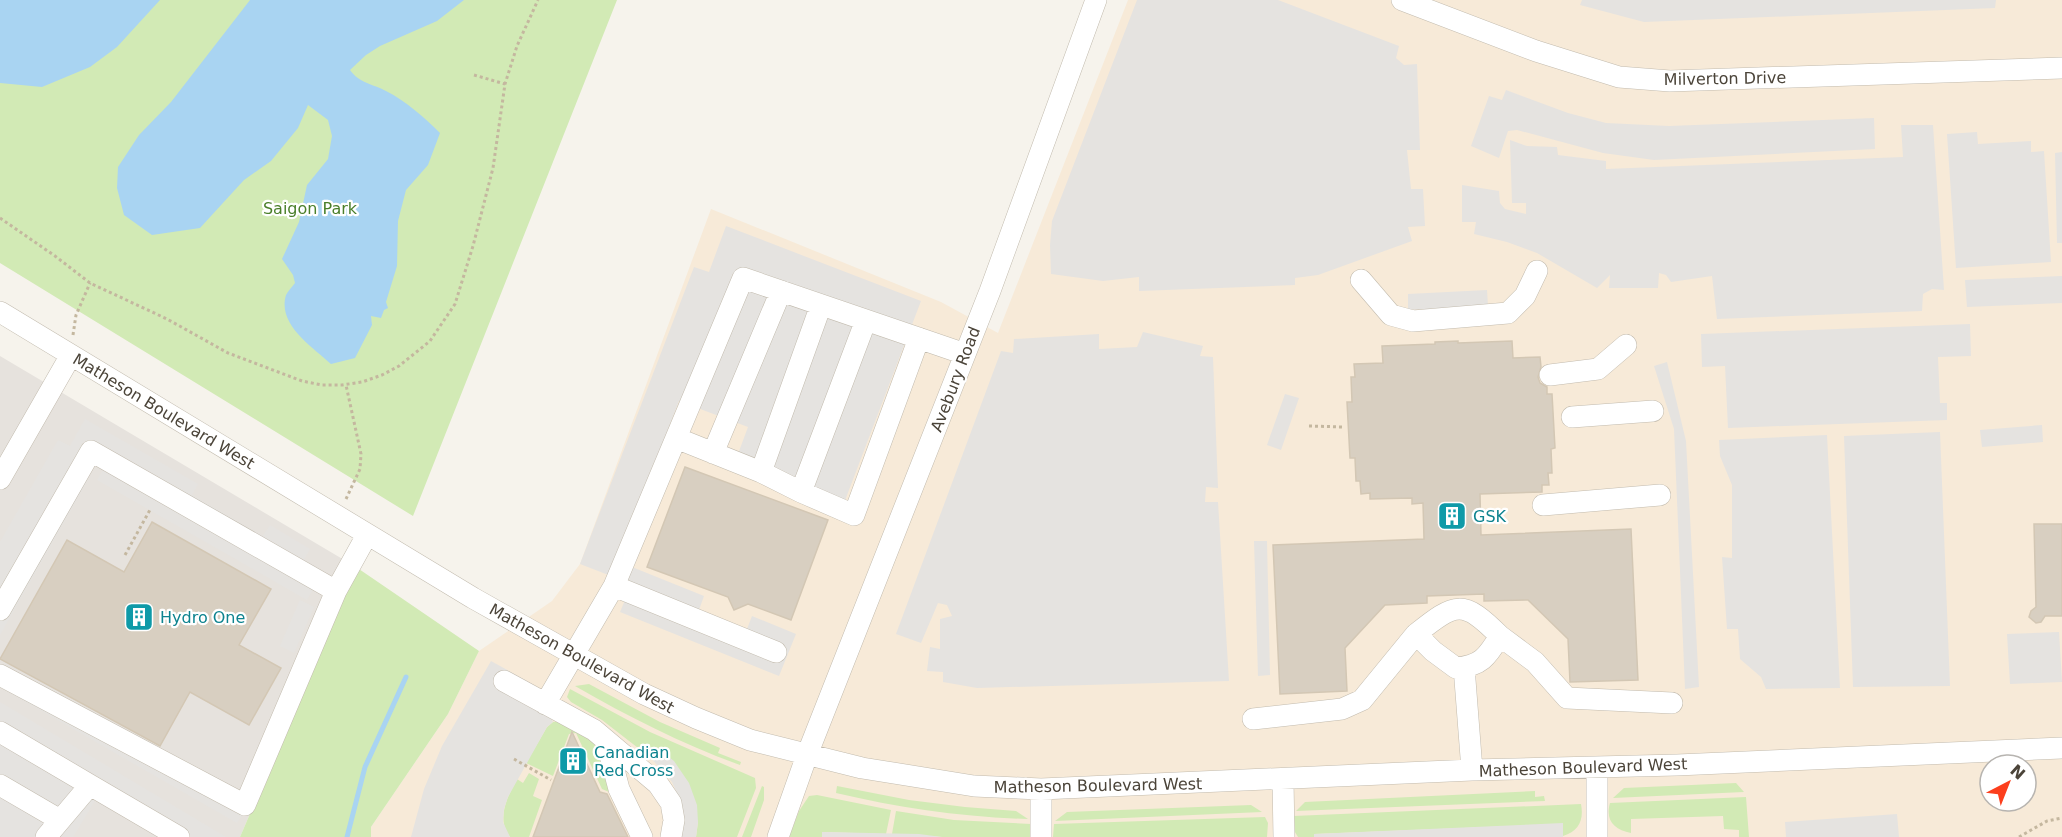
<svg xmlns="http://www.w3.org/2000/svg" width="2062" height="837" font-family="'DejaVu Sans',sans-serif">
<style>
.commercial{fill:#f7ead8;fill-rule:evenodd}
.industrial{fill:#e6e2dd}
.green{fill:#d2eab5}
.parking{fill:#e5e3e0}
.water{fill:#a9d4f2}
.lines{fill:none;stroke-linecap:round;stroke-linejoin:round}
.stream{stroke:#a9d4f2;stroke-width:5}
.building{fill:#d8cfc1;stroke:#d3c7b4;stroke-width:1.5}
.minor-casing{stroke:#c2bbae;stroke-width:22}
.path{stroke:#c4b79f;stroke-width:3;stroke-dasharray:3 3;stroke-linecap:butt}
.minor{stroke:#fff;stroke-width:21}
.labels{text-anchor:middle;stroke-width:4.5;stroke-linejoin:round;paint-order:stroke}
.street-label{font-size:16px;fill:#4b4439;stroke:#fff}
.park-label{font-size:16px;fill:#4a7f2a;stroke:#fff}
.culture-label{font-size:16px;fill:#0d838f;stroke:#fff;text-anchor:start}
</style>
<rect width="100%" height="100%" fill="#f6f3ec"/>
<!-- commercial -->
<path class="commercial" d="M1128 0H2062V837H371V827L448 714 479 651 552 601 580 564 711 209 941 302 998 333ZM1990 765H2026V801H1990Z"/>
<!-- industrial -->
<path class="industrial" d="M0 356 356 567 240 837H0Z"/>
<!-- green -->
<path class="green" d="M0 0H617L413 516 0 263Z
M356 567 479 651 448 714 371 827V837H240Z
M589 684 660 722 720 748 718 753 741 762 740 765C682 744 629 717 575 686Z
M570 689 650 732 755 778 756 788 737 837H696L698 822 659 749 651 758 602 720 571 702 567 697Z
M563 721 591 741 597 747 609 792 602 789 576 733 569 734 553 776 526 763 547 727 553 722Z
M529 773 539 779 533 796 542 800 529 837H510C496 818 507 798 517 779L523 783Z
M1736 783 1744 792 1613 798 1624 788Z
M762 786 764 787V800L751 837H742Z
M837 786 909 800 965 807 1016 811 1028 819C962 817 900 808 836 793Z
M1535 791V797L1544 796 1545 801 1296 811 1305 802Z
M817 795 891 810 886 834 823 832 822 837H789L799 811 809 796Z
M1746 797 1749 837H1739V830L1724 829 1723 816 1631 819V833C1614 830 1605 820 1610 803Z
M1581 804C1584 820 1579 831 1563 836V824L1314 834V837H1298L1293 829V816Z
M1251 805 1262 812 1055 821 1067 812Z
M896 811 954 820 1031 824V837H942L892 834Z
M1265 817 1268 823 1267 837H1053L1054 824Z"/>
<!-- parking -->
<path class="parking" d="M1137 0H1278L1399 46 1396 58 1404 65 1417 64 1420 150H1407L1411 189H1423L1425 226 1408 227 1412 241 1318 275 1295 278V285L1139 291V277L1103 281 1051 274 1050 245 1052 221Z
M1582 0H1996L1995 8 1644 22 1580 5Z
M1506 90 1568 113 1606 123 1669 126 1874 118 1875 149 1654 160 1603 153 1517 130 1508 131 1499 158 1471 146 1489 96 1502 100Z
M1901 125H1933L1944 290 1932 289 1923 294 1922 311 1717 319 1712 276 1671 282 1666 275 1659 273 1658 288H1609L1610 275 1597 288 1537 253 1507 242 1474 234 1476 222H1462V185L1499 191 1500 203 1505 209 1526 214V203H1512L1510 140 1527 146 1557 147 1558 155 1606 161V169L1903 157Z
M1977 132 1978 144 2031 141V152L2044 151 2051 262 1956 268 1947 134Z
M2062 152V243H2057L2055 153Z
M726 226 921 301 841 511 732 470 748 427 679 401 611 576 580 564 694 267 709 272Z
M2062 276V303L1967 307 1965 280Z
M1487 290 1488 306 1408 310V294Z
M1970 324 1971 356 1938 357 1940 403H1947V420L1728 428 1725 366 1702 367 1701 334Z
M1143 332 1203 346 1200 356 1213 357 1218 488 1206 487 1205 502H1218L1229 681 977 688 943 682V672L927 671 930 647 940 649V619L952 616 947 605 938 603 921 643 896 634 1001 351 1013 353 1014 339 1099 334V349L1137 347Z
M1667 362 1686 441 1699 687 1685 689 1674 429 1654 366Z
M1285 394 1299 398 1281 450 1267 445Z
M85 419 198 484 192 495 263 536 270 525 310 549 304 560 323 571 307 600 97 480 104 468 90 460 81 475 88 480 0 635V542L58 440 70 446Z
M2042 425 2043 442 1982 447 1980 430Z
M1940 432 1950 686 1853 687 1844 436Z
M1827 435 1840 688 1766 689 1761 677 1740 659 1738 629H1727L1722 557 1732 558V485L1720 456 1719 440Z
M1254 541H1267L1270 675 1258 676Z
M632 567 704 596 699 610 747 629 752 616 796 634 779 676 620 612 625 600 620 598Z
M300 600 314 607 294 653 280 646Z
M2059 632 2062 682 2010 684 2007 634Z
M491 661 534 685 553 722 547 727 508 797 504 809 503 822 510 837H411L424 789 442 746Z
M0 672 244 812 237 823 0 687Z
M0 702 226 837H160L96 799 73 837H0Z
M659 749 674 761 689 783 697 805 698 822 696 837H681L680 800 672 782 651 758Z
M1897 814 1899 837H1786L1785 822Z
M1563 823V837H1314V834Z
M822 832 919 834 942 837H822Z"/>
<!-- water -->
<path class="water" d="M0 0H160L117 47 90 67 42 87 0 83Z
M250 0H464L437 21 380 46 366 55 350 70C359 83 373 84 386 91 406 101 425 118 440 133L428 165 406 190 398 221 397 266 386 302 388 308 384 310 381 318 371 316 372 325 355 358 331 364C313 347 277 325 286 295 288 291 292 287 295 283L293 275 282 259 299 222 307 185 328 159 332 136 328 120 308 105 298 128 271 161 244 180 200 228 152 235 124 215 117 188 118 167 139 135 171 102Z"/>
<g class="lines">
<!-- stream -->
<path class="stream" d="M347 837 365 767 406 677"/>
</g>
<!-- building -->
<path class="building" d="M1458 341V343L1512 341 1513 358 1540 357 1541 367 1538 377 1540 383 1547 387V394H1552L1555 448 1551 449 1552 473H1548L1549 485H1542V492L1480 494 1481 535 1631 529 1638 680 1570 682 1568 639 1528 600 1484 601V594L1427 596V603L1385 605 1345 648 1347 691 1280 694 1273 545 1424 539 1423 503 1412 504V498L1370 499V493L1361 494 1360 481H1356L1355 458H1350L1347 402H1352L1351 377H1355L1354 364 1383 363 1382 346 1435 344V342Z
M685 467 828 520 791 620 748 604 734 610 728 597 647 567Z
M152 522 271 589 239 645 281 668 249 725 190 692 160 746 0 659 67 540 124 572Z
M2034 524H2062V616H2045L2041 622 2036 623 2029 617 2031 611 2036 607Z
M572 732 600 792 607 794 628 837H533Z"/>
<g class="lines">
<!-- minor casing -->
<g class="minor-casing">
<path id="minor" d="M1402 0 1536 51 1619 77 1670 81 2062 68
M1361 280 1391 315 1413 321 1508 313 1525 296 1537 271
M0 312 473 598 644 694 696 718 750 740 862 768 974 786 1041 789 1472 770 1677 765 2062 748
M1550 375 1598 369 1626 345
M1572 417 1653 411
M676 438 761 472 801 492 854 515 919 338
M713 453 781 291
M761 472 821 305
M0 479 71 355
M801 492 866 320
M1543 505 1660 495
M614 586 776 652
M336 591 367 535
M0 610 91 451 336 591 245 805 0 675
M1416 634C1456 602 1463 599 1500 636
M1464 667 1472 770
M504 681 594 730 658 784 671 803 674 820 671 837
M545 704 614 586 743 278 965 354
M1253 719 1342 709 1362 700 1416 634 1433 651 1456 668C1481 666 1487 657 1500 636L1535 662 1567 698 1672 703
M0 732 90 785
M606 740 619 789 642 837
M1597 768V837
M1283 780 1284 837
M0 785 60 820
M1041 789V837
M46 837 90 785 179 837
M778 837 807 755 990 291 1096 0"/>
</g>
<!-- path -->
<path class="path" d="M474 75 505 84
M0 218 55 256 90 283 167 319 228 353 302 381 322 385H342L362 382 382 375 399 366 430 341 455 304 473 246 493 168 505 84 517 46 538 0
M73 335 76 315 90 283
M1309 426 1343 427
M346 499 360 469 361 454 346 385
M125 555 151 508
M514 759 551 780
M2019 837 2047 821 2062 818"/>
<!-- minor -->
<use href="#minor" class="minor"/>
</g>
<!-- icons -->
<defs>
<g id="building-square" transform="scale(1.5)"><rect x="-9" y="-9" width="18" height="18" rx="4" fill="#0f9aa8" stroke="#fff"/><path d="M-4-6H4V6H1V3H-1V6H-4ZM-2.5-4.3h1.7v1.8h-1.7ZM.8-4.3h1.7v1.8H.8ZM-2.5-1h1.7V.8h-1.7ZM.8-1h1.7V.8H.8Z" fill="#fff"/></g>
</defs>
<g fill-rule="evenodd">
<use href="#building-square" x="1452" y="516"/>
<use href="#building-square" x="139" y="617"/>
<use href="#building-square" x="573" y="761"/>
</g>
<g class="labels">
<!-- street labels -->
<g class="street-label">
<text transform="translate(1725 78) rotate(-1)" y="6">Milverton Drive</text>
<text transform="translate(955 379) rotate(-69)" y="6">Avebury Road</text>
<text transform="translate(164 411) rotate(31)" y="6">Matheson Boulevard West</text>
<text transform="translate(582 658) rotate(29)" y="6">Matheson Boulevard West</text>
<text transform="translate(1583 767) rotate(-2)" y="6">Matheson Boulevard West</text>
<text transform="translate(1098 785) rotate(-1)" y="6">Matheson Boulevard West</text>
</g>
<!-- park labels -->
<g class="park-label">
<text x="310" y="214">Saigon Park</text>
</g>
<!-- culture labels -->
<g class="culture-label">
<text x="1473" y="522">GSK</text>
<text x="160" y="623">Hydro One</text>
<text x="594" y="758">Canadian<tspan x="594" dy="18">Red Cross</tspan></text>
</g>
</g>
<!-- north arrow -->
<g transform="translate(2008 783) rotate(42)"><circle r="28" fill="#ffffff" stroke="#b7b4b0" stroke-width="1.5"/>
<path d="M0-4.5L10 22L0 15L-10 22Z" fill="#fc3f1d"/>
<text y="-9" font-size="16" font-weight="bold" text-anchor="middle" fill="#4b4439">N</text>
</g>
</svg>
